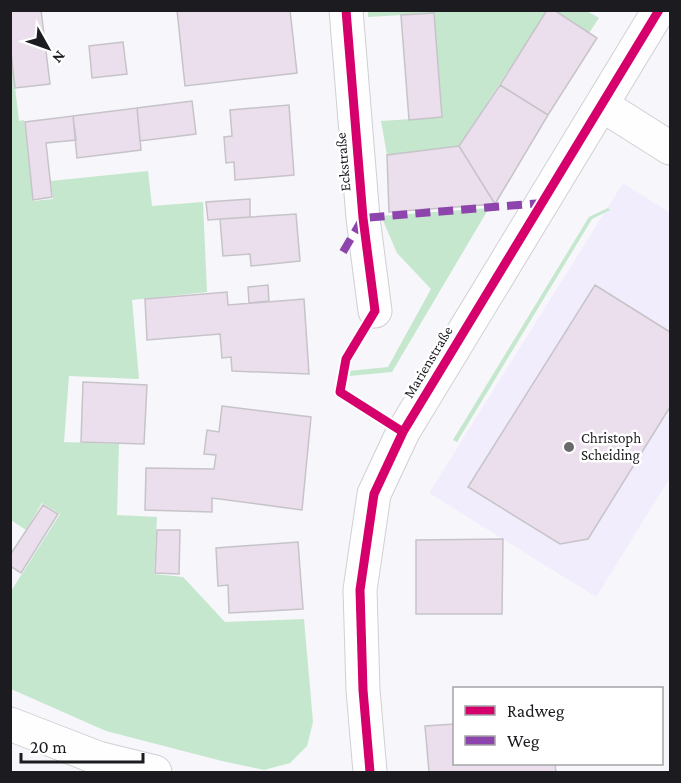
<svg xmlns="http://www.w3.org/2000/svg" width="681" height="783" font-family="'Crimson Pro',serif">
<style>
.commercial{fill:#f2edfc}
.green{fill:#c5e7cd}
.building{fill:#ebdeed;stroke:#c6c4c8;stroke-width:1.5}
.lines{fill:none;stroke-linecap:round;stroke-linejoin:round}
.street-casing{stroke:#d0d0d4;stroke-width:35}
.secondary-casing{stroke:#d0d0d4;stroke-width:35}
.street{stroke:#fefefe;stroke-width:33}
.secondary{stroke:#fefefe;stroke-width:33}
.quiet{stroke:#8e44ad;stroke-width:8;stroke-dasharray:15 8;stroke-linecap:butt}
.cycleway-casing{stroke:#fff;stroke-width:13}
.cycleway{stroke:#d6006c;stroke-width:9}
.poi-dot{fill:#68686d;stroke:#fff;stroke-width:2}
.labels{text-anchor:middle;stroke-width:5;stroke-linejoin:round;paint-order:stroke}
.street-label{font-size:15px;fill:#1c1b20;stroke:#fff}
.poi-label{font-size:15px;fill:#1c1b20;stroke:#fff;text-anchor:start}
</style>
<rect width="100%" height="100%" fill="#f6f6fb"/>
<!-- commercial -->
<path class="commercial" d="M623 183 670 213V478L596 597 429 493Z"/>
<!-- green -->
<path class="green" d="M368 11H547L459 146 387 155 381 121 442 117 434 13 368 17Z
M554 11H587L599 18 589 33Z
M10 44 19 121 24 120 33 201 53 199 51 181 148 171 152 206 203 202 207 292 132 300 139 379 69 376 64 442 119 444 117 515 157 517 154 574 183 577 225 622 304 619 313 722 307 746 290 763 264 770 222 761 106 731 11 689V591L60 514 42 503 26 530 11 520Z
M489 208 392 372 349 376V371L388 367 431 289 397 253 381 216Z
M608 208 610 210 592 219 457 442 453 440 589 217Z"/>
<!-- building -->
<path class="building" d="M10 10H41L50 84 15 88 10 44Z
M177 10H290L297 73 185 86Z
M547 10H554L597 38 548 115 500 85Z
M434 13 442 117 409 120 401 15Z
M123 42 127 74 92 78 89 46Z
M500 85 548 115 495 204 459 146Z
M192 101 196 134 140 141 137 108Z
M289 105 294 175 235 180 234 162 226 163 224 137 232 136 230 110Z
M137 108 141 150 77 158 73 116Z
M73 116 76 140 46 143 52 197 33 200 25 122Z
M459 146 495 204 389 212 387 155Z
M250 199V217L208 220 206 202Z
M296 214 300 261 251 266 250 254 223 256 220 219Z
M268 285 269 301 249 303 248 287Z
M595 285 670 332V407L588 539 560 544 468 487Z
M227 292 228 305 304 299 309 374 232 371 231 357 222 358 220 334 147 340 145 299Z
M83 382 147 385 144 444 81 442Z
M222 406 311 417 302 510 212 498V512L145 510 146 468 214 469 216 455 204 454 207 430 219 432Z
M43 505 58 514 21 573 10 566V555Z
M157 530H180L179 574 155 573Z
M503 539 502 614H416V540Z
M298 542 303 609 229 613 228 585 218 586 216 548Z
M454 724V764H555L556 772H429L425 726Z"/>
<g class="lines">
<!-- street casing -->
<g class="street-casing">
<path id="street" d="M346 10 363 218 375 311
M602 105 670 148
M10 724 98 758 155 772"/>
</g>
<!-- secondary casing -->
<g class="secondary-casing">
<path id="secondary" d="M370 772 363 690 360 590 374 494 403 432 659 10"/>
</g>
<!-- street -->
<use href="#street" class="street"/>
<!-- secondary -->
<use href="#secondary" class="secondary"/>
<!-- quiet -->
<path class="quiet" d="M343 252 363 218 542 203"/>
<!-- cycleway casing -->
<g class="cycleway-casing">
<path id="cycleway" d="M346 10 363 218 375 311 346 359 340 392 403 432
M370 772 363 690 360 590 374 494 403 432 659 10"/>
</g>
<!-- cycleway -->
<use href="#cycleway" class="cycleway"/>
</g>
<!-- markers -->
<circle class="poi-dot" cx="569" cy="447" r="6"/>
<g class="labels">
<!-- street labels -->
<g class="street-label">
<text transform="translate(343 162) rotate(-95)" y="5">Eckstraße</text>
<text transform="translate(428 362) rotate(-59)" y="5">Marienstraße</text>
</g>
<!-- poi labels -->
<g class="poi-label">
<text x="581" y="443">Christoph<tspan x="581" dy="17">Scheiding</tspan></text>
</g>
</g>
<!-- border -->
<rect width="681" height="783" fill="none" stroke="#1c1b20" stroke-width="24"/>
<!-- legend -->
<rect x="453" y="687" width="210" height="78" fill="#ffffff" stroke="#a4a4a6" stroke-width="1.5"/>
<rect x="465" y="706" width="30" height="9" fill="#d6006c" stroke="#a4a4a6" stroke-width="1.5"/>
<text x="507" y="717" font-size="18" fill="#1c1b20">Radweg</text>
<rect x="465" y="736" width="30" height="9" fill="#8e44ad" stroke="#a4a4a6" stroke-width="1.5"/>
<text x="507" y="747" font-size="18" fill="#1c1b20">Weg</text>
<!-- north arrow -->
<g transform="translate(48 48) rotate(130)" stroke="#ffffff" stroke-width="4.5" paint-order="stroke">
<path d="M0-4.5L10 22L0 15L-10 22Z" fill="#1c1b20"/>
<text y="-9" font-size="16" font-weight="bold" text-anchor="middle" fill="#1c1b20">N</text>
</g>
<!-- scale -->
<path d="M21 753v9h122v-9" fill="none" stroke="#1c1b20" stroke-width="3"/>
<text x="30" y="753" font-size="18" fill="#1c1b20" stroke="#ffffff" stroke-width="4.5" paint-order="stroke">20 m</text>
</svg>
